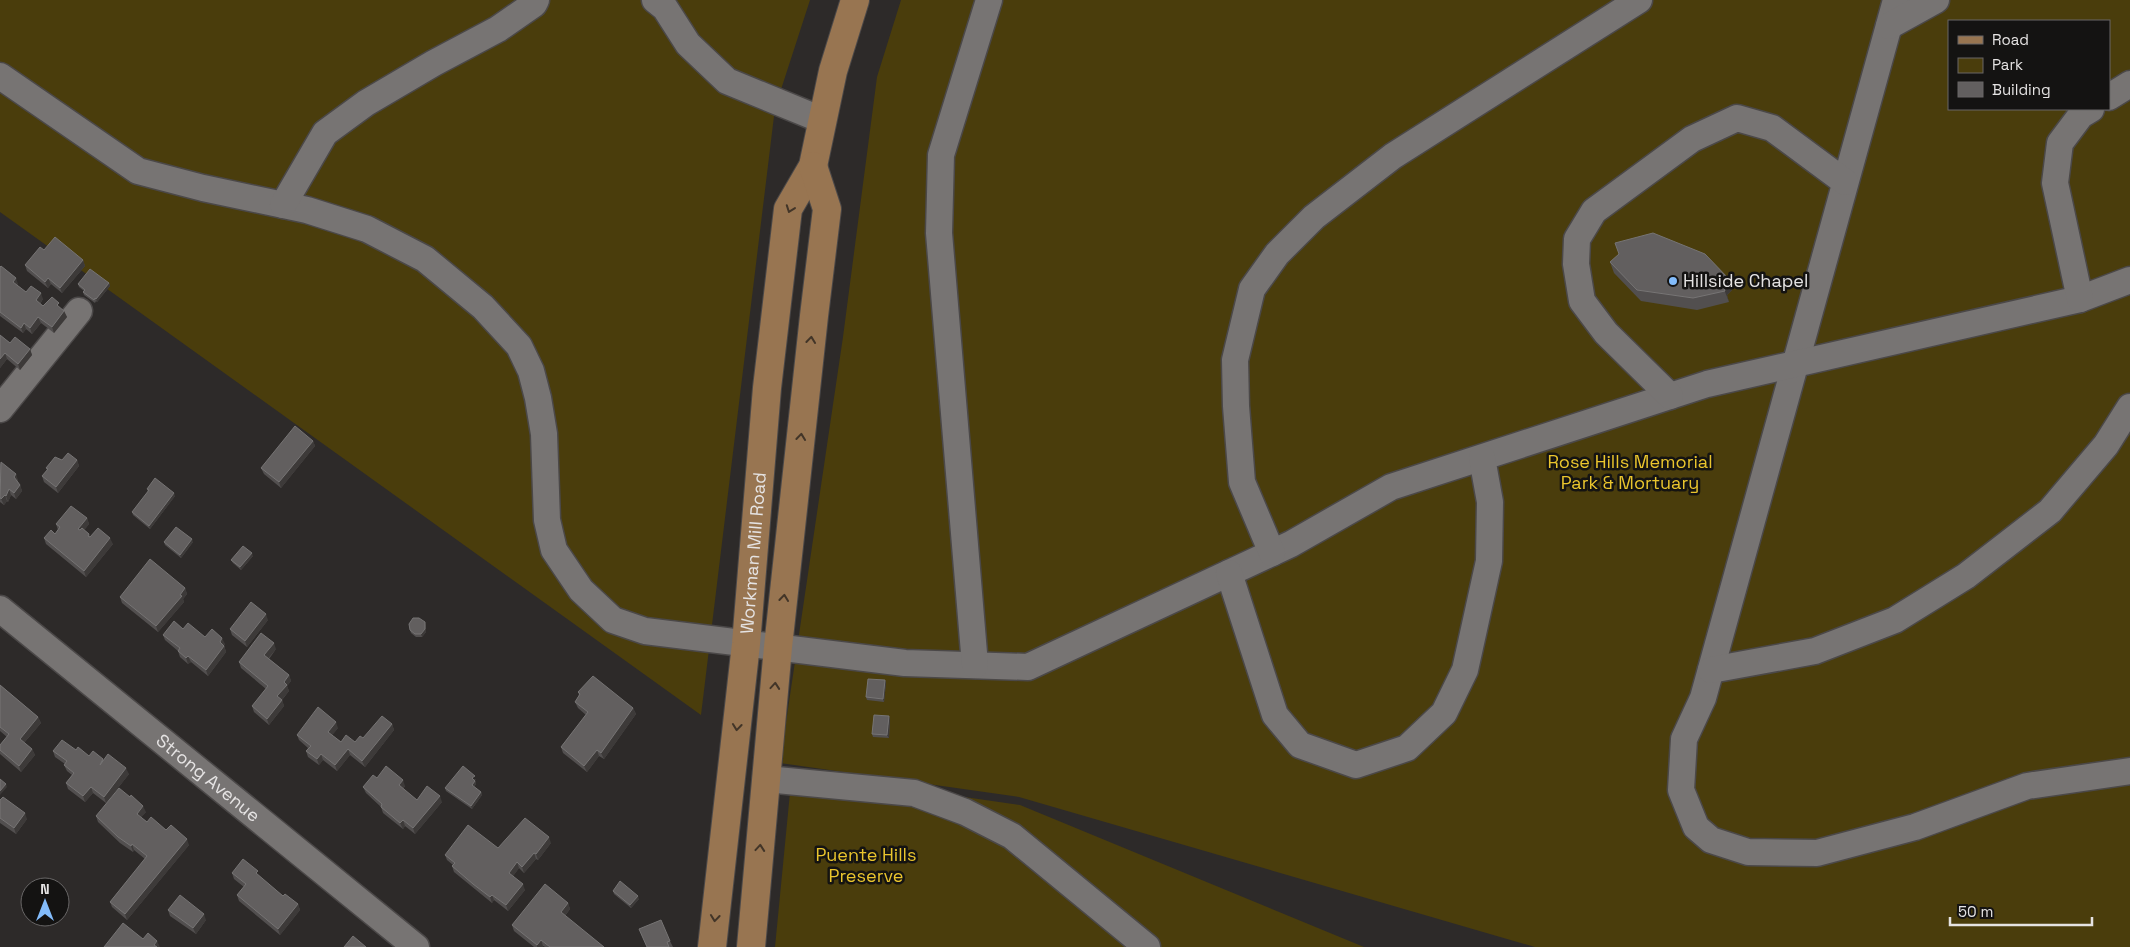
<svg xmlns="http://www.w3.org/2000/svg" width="2130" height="947" font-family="'Space Grotesk',sans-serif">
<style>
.green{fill:#4a3d0c;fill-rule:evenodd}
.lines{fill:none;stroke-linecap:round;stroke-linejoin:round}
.minor-casing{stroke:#4b4848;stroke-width:29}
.major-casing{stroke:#4b4848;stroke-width:30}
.minor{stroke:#777473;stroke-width:26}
.major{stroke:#987551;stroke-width:28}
.wall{fill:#524f4f}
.shaded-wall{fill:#3d3a39}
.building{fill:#625f5f;stroke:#767474}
.oneway{stroke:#423528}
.poi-dot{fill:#83bcfb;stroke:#141312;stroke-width:2}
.labels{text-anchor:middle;stroke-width:5;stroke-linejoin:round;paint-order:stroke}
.poi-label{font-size:18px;fill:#e5e3e3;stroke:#141312;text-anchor:start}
.park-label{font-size:18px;fill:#eac52d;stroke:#141312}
.street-label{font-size:18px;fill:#e5e3e3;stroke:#141312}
</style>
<rect width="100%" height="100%" fill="#2d2a29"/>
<!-- green -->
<path class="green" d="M0 0H810L775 108 701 715 0 212Z
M901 0H2130V947H1535L1019 797 780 763 843 337 877 77ZM1949 21H2109V109H1949Z
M792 772 1020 805 1364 947H775Z"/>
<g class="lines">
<!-- minor casing -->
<g class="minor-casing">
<g id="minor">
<path d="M655 0 665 8 688 44 727 81 822 120"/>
<path d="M1896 0 1703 698 1684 739 1681 790 1696 827 1711 840 1748 852 1817 853 1915 827 2027 786 2130 771"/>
<path d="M1889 26 1936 0"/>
<path d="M0 76 138 171 203 188 307 210 367 229 425 259 483 307 519 346 531 371 538 398 544 434 547 520 554 550 581 590 613 620 645 631 905 663 1028 667 1291 544 1391 487 1707 384 2080 299 2130 280"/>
<path d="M2109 97 2130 84"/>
<path d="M283 205 325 133 366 103 434 63 498 29 534 4 536 0"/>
<path d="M2080 299 2055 183 2060 143 2081 115 2091 109"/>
<path d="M1670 396 1606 333 1582 301 1576 264 1577 239 1594 211 1692 139 1737 118 1772 128 1845 182"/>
<path d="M0 409 79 311"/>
<path d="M1272 553 1242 482 1236 406 1235 360 1252 289 1277 254 1314 217 1393 156 1639 0"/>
<path d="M1229 573 1275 715 1300 745 1356 765 1407 748 1444 713 1465 670 1489 561 1490 502 1482 458"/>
<path id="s1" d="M0 609 416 947"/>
<path d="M975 665 939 233 941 155 989 0"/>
<path d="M1711 670 1815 651 1895 620 1966 576 2050 511 2106 445 2130 407"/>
<path d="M766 779 914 793 965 812 1012 836 1147 947"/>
</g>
</g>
<!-- major casing -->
<g class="major-casing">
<g id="major">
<path id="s2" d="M712 947 746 644 767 388 788 209 813 166 833 71 855 0"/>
<path d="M751 947 778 647 814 316 827 209 813 166"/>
</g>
</g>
<!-- minor -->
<use href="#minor" class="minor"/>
<!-- major -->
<use href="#major" class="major"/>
</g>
<!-- wall -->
<path class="wall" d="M44 250 83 260 85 266 62 293 51 284 48 288 27 271 25 265Z
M1610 262 1732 290 1727 295 1729 302 1697 310 1641 301 1614 273Z
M0 267 18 284 17 285 26 292 43 299 40 304 43 306 61 309 64 311 67 317 54 333 41 323 32 334 26 329 23 333 0 316Z
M109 283 110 286 97 302 96 301 95 303 84 295 83 292 84 291 79 287 78 284Z
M0 335 10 343 30 349 32 355 20 370 7 359 0 368Z
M313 441 315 446 281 488 264 474 261 468Z
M62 460H77L79 466 58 493 44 482 42 476 47 470 46 468Z
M0 463 18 480 17 481 20 485 22 491 16 499 11 495 8 502 7 501 4 505 0 502Z
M147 489 175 496 150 529 133 515 132 512 148 492Z
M87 518 89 524 84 530 89 534 90 537 113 544 86 577 46 544 44 538 55 534 58 530 56 524Z
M164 542H193L181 558 165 545Z
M253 556 241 570 233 563 231 560Z
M185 588 187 594 183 599 184 602 158 632 122 603 120 597Z
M268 620 247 647 232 635 230 629Z
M426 625V632L422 637H416L411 633 410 630Z
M183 629 225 644 224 645 226 652 208 676 191 662 188 664 180 657 178 651 165 640 163 635Z
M276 649 269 659 289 675 291 681 287 686 289 691 282 700 284 706 269 725 254 712 252 706 266 689 241 668 239 662Z
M885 680 886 683 884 702 867 700 866 697Z
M0 685 38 717 41 723 24 743 32 749 35 755 21 772 0 754V745L7 737 0 731Z
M578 692 633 708 636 714 604 759 599 756 587 772 563 753 561 747 586 715 578 708 575 702 579 695Z
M890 719 889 738 873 737 872 734Z
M392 724 394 730 365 767 350 755 337 771 323 760 319 765 308 757 306 751 308 748 299 740 297 735 338 728 332 735 341 742H355Z
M76 750 89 756 103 759V760L129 774 106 803 93 793 85 802 68 789 66 783 72 775 67 771 64 765 65 764 55 757 53 751Z
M377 778 405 786 403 789 417 800 442 802 415 834 405 826 403 829 383 813 381 807 366 793 363 787Z
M476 779 475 780 476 784 474 787 481 792 482 795 472 809 446 791 445 788Z
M0 800 27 819 16 834 0 823Z
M146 812 141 817 147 822 166 830 189 845 127 920 112 907 110 902 145 859 134 850 133 852 120 843 98 822 96 816Z
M551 843 538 860 536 859 524 873 519 868 513 876 525 890 508 911 494 900 492 903 454 872 452 866 453 865 447 860 445 855 498 848Z
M232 873 260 877 283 896 298 904 300 910 280 935 239 901 237 895 244 887 234 879Z
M613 891 639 899 631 908 614 894Z
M568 903 570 909 565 916 604 947H545L543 946 542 947H534L514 931 512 925Z
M168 910 206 920 196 934 170 916Z
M670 941 673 947H647Z"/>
<!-- shaded-wall -->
<path class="shaded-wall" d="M83 260 85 266 62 293 60 288Z
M16 278 18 284 15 288 13 282Z
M48 278 51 284 48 288 45 282Z
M1728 278 1732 290 1727 295 1729 302 1722 284Z
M109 283 110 286 97 302 96 299Z
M41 293 43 299 38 306 36 300Z
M64 311 67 317 54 333 52 327Z
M38 317 41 323 32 334 30 328Z
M24 323 26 329 23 333 21 328Z
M30 349 32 355 20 370 18 364Z
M5 353 7 359 0 368V359Z
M313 441 315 446 281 488 279 482Z
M77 460 79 466 58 493 56 487Z
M16 474 18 480 16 483 14 477Z
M20 485 22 491 16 499 14 493Z
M9 489 11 495 8 502 6 496Z
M174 493 175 496 150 529 149 526Z
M5 495 7 501 4 505 1 499Z
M87 518 89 524 81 535 78 529Z
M110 538 113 544 86 577 84 571Z
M192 539 193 542 181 558 180 555Z
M252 553 253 556 241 570 240 567Z
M185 588 187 594 183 599 184 602 158 632 156 626Z
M266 614 268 620 247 647 245 641Z
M425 622 426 625V632L422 637 421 634Z
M222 638 225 644 222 648 220 642Z
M274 643 276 649 266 661 264 655Z
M224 646 226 652 208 676 206 670Z
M188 656 191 662 188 664 186 658Z
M289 675 291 681 287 686 289 691 280 702 277 696 284 682Z
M885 680 886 683 884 702 883 699Z
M282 700 284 706 269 725 267 719Z
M633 708 636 714 604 759 601 753Z
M889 716 890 719 889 738 887 735Z
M38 717 41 723 22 745 20 739Z
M336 722 338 728 330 738 328 732Z
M392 724 394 730 365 767 362 761Z
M32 749 35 755 21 772 19 766Z
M348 749 350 755 337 771 335 765Z
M597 750 599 756 587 772 584 766Z
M321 754 323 760 319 765 317 759Z
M126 768 129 774 106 803 104 797Z
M403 780 405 786 401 791 399 785Z
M475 781 476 784 473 788 472 785Z
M6 784 7 787 0 795V791Z
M91 787 93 793 85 802 83 796Z
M481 792 482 795 472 809 471 806Z
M440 796 442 802 415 834 413 828Z
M143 806 146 812 139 820 137 814Z
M25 813 27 819 16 834 14 828Z
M403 820 405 826 403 829 400 823Z
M549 837 551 843 538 860 536 854Z
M187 839 189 845 127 920 125 914Z
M132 844 134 850 133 852 131 846Z
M534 853 536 859 524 873 522 867Z
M517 862 519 868 511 879 509 873Z
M523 884 525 890 508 911 506 905Z
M492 895 494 900 492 903 490 897Z
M638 896 639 899 631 908 630 905Z
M568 903 570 909 563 918 561 912Z
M298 904 300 910 280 935 278 929Z
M204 914 206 920 196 934 193 928Z
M541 940 543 946 542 947H537V945Z
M157 941 160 947H155L154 945Z"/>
<!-- building -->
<path class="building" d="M1653 233 1705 254 1728 278 1722 284 1725 291 1693 298 1637 290 1610 262 1619 254 1615 243Z
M55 237 83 260 60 288 48 278 45 282 25 265 40 247 44 250Z
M1 266 16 278 13 282 26 292 31 286 41 293 36 300 43 306 52 297 59 303 57 305 64 311 52 327 38 317 30 328 24 323 21 328 0 312V267Z
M90 269 109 283 96 299 95 298 94 300 83 292 85 290 78 284Z
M0 335 10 343 15 337 30 349 18 364 5 353 0 359Z
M295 426 313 441 279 482 261 468Z
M68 453 77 460 56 487 42 476 48 469 46 468 55 457 62 460Z
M1 462 16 474 14 477 20 485 14 493 9 489 6 496 5 495 1 499 0 497Z
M155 478 174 493 149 526 132 512 149 490 147 489Z
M71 506 87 518 78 529 80 530 82 528 89 534 88 536 90 537 98 528 110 538 84 571 44 538 51 530 55 534 60 527 56 524Z
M176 527 192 539 180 555 164 542Z
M243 546 252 553 240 567 231 560Z
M150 559 185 588 180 595 182 596 156 626 120 597Z
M251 602 266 614 245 641 230 629Z
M413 618H419L425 622V629L421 634H415L410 630 409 624Z
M174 621 183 629 188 623 205 637 212 629 222 638 220 642 224 646 206 670 188 656 186 658 178 651 180 648 163 635Z
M261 633 274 643 264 655 289 675 284 682 287 685 277 696 282 700 267 719 252 706 268 686 239 662Z
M593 676 633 708 601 753 597 750 584 766 561 747 588 712 575 702 580 694 578 692Z
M868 679 885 680 883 699 866 697Z
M0 685 38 717 20 739 32 749 19 766 0 750V745L9 734 0 727Z
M318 707 336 722 328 732 341 742 346 735 355 742 360 736 363 738 382 716 392 724 362 761 348 749 335 765 321 754 317 759 306 751 311 746 297 735Z
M874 715 889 716 887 735 872 734Z
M62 740 76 750 78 747 89 756 93 751 103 759 100 765 108 754 126 768 104 797 91 787 83 796 66 783 74 773 64 765 67 761 53 751Z
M386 766 403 780 399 785 417 800 427 786 440 796 413 828 403 820 400 823 381 807 382 804 363 787 373 775 377 778Z
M463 766 475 776 472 778 475 781 472 785 481 792 471 806 445 788Z
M0 779 6 784 0 791Z
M119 788 130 797 131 795 143 806 137 814 147 822 151 817 166 830 171 825 187 839 125 914 110 902 147 856 132 844 131 846 118 837 96 816Z
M3 797 25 813 14 828 0 818V800Z
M525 818 549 837 536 854 534 853 522 867 517 862 509 873 523 884 506 905 492 895 490 897 473 884 452 866 455 863 445 855 468 825 498 848Z
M243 859 258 871 256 873 283 896 285 894 298 904 278 929 237 895 246 884 232 873Z
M620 881 638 896 630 905 613 891Z
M545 884 568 903 561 912 604 947H550L541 940 537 945 512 925Z
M180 895 204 914 193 928 168 910Z
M661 920 670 941 667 942 669 947H647L639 929Z
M123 923 143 939 148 933 157 941 154 945 157 947H104Z
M353 936 366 947H344Z"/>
<!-- one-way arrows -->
<defs><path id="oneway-chevron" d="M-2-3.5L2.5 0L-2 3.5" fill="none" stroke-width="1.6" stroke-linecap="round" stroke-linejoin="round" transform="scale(1.25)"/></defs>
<g class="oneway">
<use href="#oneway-chevron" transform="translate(790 209) rotate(110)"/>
<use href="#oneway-chevron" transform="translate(811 340) rotate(-84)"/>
<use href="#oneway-chevron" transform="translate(801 437) rotate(-84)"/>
<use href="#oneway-chevron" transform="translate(784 598) rotate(-84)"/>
<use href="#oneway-chevron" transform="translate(775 686) rotate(-85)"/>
<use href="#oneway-chevron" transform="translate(737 727) rotate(96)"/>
<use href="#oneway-chevron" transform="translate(760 848) rotate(-85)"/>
<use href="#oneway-chevron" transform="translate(715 918) rotate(96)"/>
</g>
<!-- markers -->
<circle class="poi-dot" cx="1673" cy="281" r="5"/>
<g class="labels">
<!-- poi labels -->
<g class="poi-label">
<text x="1683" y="287">Hillside Chapel</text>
</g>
<!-- park labels -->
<g class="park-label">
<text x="1630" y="468">Rose Hills Memorial<tspan x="1630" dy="21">Park &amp; Mortuary</tspan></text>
<text x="866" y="861">Puente Hills<tspan x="866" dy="21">Preserve</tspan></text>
</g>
<!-- street labels -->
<g class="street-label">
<text dy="6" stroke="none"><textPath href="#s2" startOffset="396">Workman Mill Road</textPath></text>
<text dy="6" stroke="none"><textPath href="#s1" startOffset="268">Strong Avenue</textPath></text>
</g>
</g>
<!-- legend -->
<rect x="1948" y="20" width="162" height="90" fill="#141312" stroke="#686666"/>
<rect x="1958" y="36" width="25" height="8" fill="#987551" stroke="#686666"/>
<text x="1992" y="45" font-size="15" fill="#e5e3e3">Road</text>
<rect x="1958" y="58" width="25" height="15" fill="#4a3d0c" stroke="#686666"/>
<text x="1992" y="70" font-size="15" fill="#e5e3e3">Park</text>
<rect x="1958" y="82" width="25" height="15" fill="#625f5f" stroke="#686666"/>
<text x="1992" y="95" font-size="15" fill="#e5e3e3">Building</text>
<!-- north arrow -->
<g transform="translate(45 902)"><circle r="24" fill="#141312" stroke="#686666"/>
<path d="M0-4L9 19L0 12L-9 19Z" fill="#83bcfb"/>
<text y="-8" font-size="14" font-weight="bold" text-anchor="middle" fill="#e5e3e3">N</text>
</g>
<!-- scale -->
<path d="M1950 917v8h142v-8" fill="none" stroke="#e5e3e3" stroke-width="2.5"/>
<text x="1958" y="917" font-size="15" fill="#e5e3e3" stroke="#141312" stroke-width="4" paint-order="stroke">50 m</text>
</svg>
